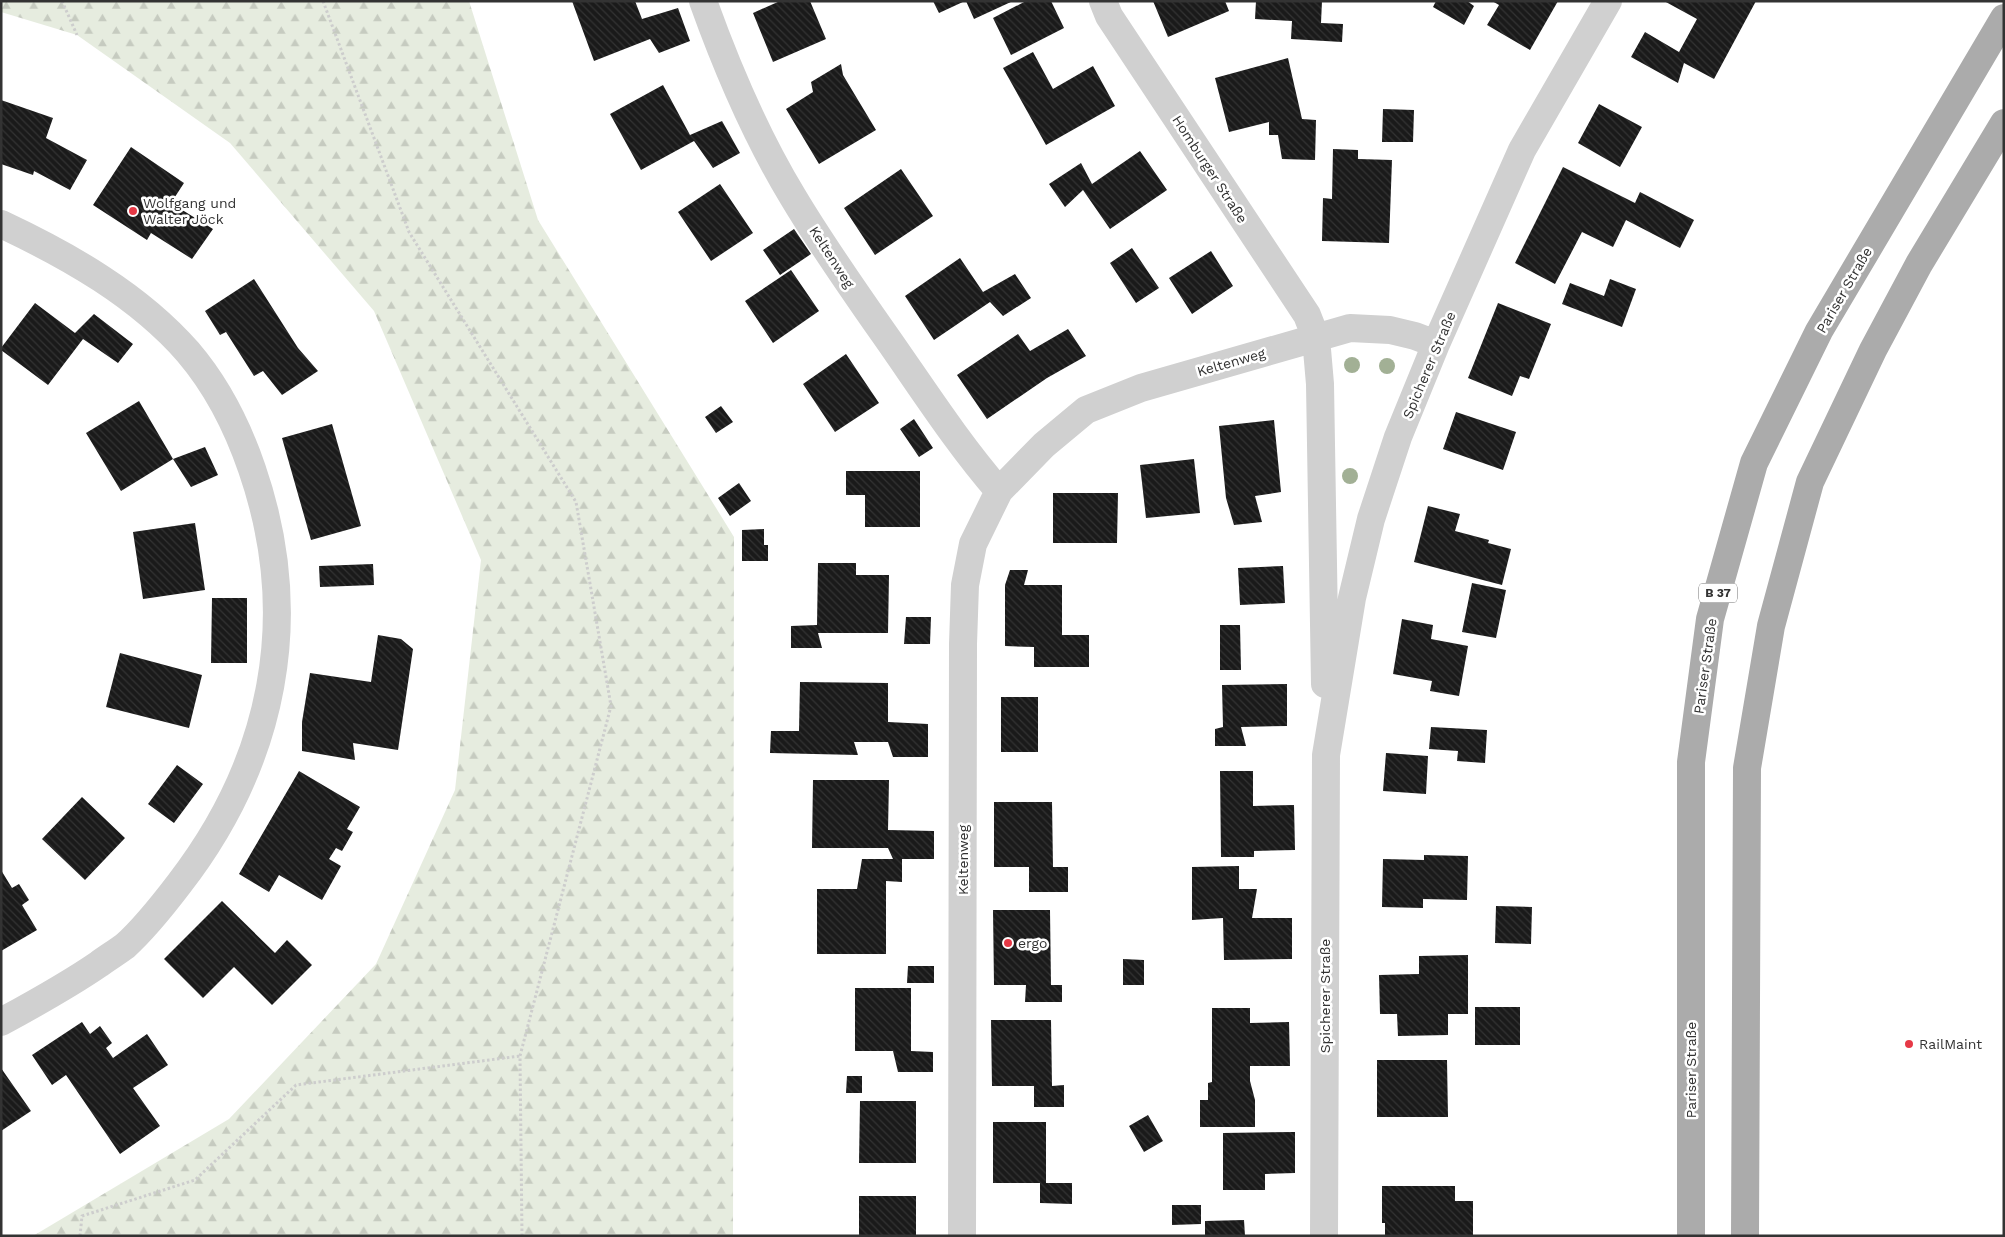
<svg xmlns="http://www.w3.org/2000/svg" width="2005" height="1237" font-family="'Work Sans',sans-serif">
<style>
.forest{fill:url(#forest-firs)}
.building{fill:url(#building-back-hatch)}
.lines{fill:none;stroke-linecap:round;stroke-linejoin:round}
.path{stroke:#cdcdcd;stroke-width:3;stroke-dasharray:2.5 2.5;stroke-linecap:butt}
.minor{stroke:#d0d0d0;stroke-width:28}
.primary{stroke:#ababab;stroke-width:28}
.tree{fill:#a2b095}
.poi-dot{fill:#e63946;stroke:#fff;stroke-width:2}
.labels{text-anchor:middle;stroke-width:5;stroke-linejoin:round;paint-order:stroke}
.shield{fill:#fff;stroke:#707070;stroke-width:1}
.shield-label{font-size:12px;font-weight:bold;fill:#333}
.street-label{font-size:14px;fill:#333;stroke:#fff}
.poi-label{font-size:14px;fill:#333;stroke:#fff;text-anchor:start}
</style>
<defs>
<pattern id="forest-firs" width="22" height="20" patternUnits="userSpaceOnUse" patternTransform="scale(1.25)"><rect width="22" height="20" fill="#e6ecdf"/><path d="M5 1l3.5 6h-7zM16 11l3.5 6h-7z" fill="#c6cbc0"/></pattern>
<pattern id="building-back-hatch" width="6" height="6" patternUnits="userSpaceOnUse" patternTransform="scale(1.25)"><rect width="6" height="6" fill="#1a1a1a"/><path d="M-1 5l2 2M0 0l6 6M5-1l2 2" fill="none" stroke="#333"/></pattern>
</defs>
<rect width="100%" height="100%" fill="#fff"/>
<!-- forest -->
<path class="forest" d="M1 1H469L538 220 734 537 733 1236H33L229 1119 376 964 455 790 481 560 374 311 230 143 77 35 1 12Z"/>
<!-- building -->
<path class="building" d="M572 1H635L642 19 678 8 690 41 659 53 650 39 594 61Z
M780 1H810L826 39 773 62 753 13Z
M933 1H965L939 13Z
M966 1H1013L974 19Z
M1026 1H1051L1064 28 1011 55 993 18Z
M1153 1H1225L1229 11 1168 37Z
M1256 1H1322L1321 23 1343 24 1342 42 1291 39 1292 21 1255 19Z
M1436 1H1467L1474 6 1464 25 1433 7Z
M1492 1H1558L1530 50 1487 25 1499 5Z
M1664 1H1756L1714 79 1684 63 1678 83 1631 57 1645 32 1679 52 1697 19Z
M1033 52 1053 89 1093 66 1115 106 1046 145 1003 68Z
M1288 58 1302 119 1316 120 1315 160 1282 159 1278 135H1269V122L1229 132 1215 78Z
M841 64 843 75 876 130 819 164 786 109 813 92 811 82Z
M663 85 690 135 722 121 740 153 713 168 694 141 641 170 610 114Z
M1 100 53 118 46 138 87 160 70 190 34 171 33 175 1 164Z
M1599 104 1642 127 1620 167 1578 143Z
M1383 109 1414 110 1413 142H1382Z
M131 147 184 183 171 203 213 229 192 259 151 233 147 240 93 205Z
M1333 149 1358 150V159L1392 160 1389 243 1322 241 1323 198 1332 199Z
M1140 151 1167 190 1110 229 1083 190 1065 207 1049 184 1081 163 1092 184Z
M1563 167 1635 203 1640 192 1694 220 1680 248 1626 220 1613 247 1582 232 1555 284 1515 263Z
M901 169 933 216 875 255 844 208Z
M720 184 753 233 711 261 678 212Z
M794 229 811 254 780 275 763 250Z
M1132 248 1159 288 1136 303 1110 263Z
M1211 251 1233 286 1192 314 1169 278Z
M960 258 983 292 1015 274 1031 298 1003 316 990 302 934 340 905 296Z
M791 270 819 311 773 343 745 301Z
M254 279 298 348 318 371 282 395 263 371 254 376 226 332 220 335 205 311Z
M1610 279 1636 289 1622 327 1562 304 1570 283 1604 296Z
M35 303 75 333 94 314 133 344 118 363 83 339 48 385 1 350V348Z
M1498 303 1551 324 1529 379 1520 376 1512 396 1468 378Z
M1068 329 1086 356 1047 378 987 419 957 375 1018 334 1030 351Z
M846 354 879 403 835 432 803 384Z
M139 401 173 459 121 491 86 433Z
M721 406 733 422 716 433 705 417Z
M1456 412 1516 432 1503 470 1443 449Z
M914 419 933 448 919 457 900 429Z
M1274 420 1281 492 1255 496 1262 522 1234 525 1226 498 1219 426Z
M332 424 361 526 311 540 282 438Z
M205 447 218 475 191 487 173 459Z
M1194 459 1200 513 1146 518 1140 465Z
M846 471H920V527H865V495H846Z
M739 483 751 501 730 516 718 498Z
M1053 493H1118L1117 543H1053Z
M1428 506 1460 514 1455 531 1489 540 1488 543 1511 549 1502 585 1414 562Z
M195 523 205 590 143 599 133 532Z
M764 529V545H768V561H742V530Z
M818 563H856V575H889L888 633H818L822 648H791V626L817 625Z
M373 564 374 585 320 587 319 566Z
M1283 566 1285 603 1240 605 1238 568Z
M1010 570H1028L1024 585H1062V635H1089V667H1034V647L1005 646V585Z
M1472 583 1506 590 1496 638 1462 632Z
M212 598H247V663H211Z
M906 617H931L930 644H904Z
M1402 619 1433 625 1431 639 1468 646 1459 696 1430 691 1432 681 1393 674Z
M1220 625H1240L1241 670H1220Z
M378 635 401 639 413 649 398 750 353 743 355 760 302 751V722L310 673 371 682Z
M120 653 202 675 189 728 106 707Z
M800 682 888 683V722L928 724V757H893L888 742H854L858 755 770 753 771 731H799Z
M1287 684V726L1241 727 1246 746H1215V729L1223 727 1222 685Z
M1001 697H1038V752H1001Z
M1431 727 1487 730 1485 763 1457 761 1458 751 1429 749Z
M1386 753 1428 756 1426 794 1383 791Z
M177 765 203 784 174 823 148 804Z
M299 771 360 807 347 829 353 832 342 851 336 848 329 859 341 866 322 900 279 875 269 892 239 874Z
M1220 771H1253V806L1294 805 1295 850 1254 851V857H1221Z
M813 780H889L888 830 934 831V859H902V882L886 881V954H817V889H857L862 859H893L888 848H812Z
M82 797 125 838 85 880 42 839Z
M994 802H1052L1053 867H1068V892H1029V867H994Z
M1424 855 1468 856 1467 900 1423 899V908L1382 907 1383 859 1424 860Z
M1239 866V889H1257L1252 918H1292V959L1224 960 1223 918 1192 920V867Z
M1 870 12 888 19 884 29 900 22 905 37 930 1 951Z
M222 901 275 953 287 940 312 965 272 1005 234 967 203 998 164 959Z
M1496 906 1532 907 1531 944 1495 943Z
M993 910H1050L1051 985H1062V1002H1025L1026 985H994Z
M1468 955V1014H1448V1035L1398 1036 1397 1014H1380L1379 975 1419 974V956Z
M1123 959 1144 960V985H1123Z
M908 966H934V983H907Z
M855 988H911V1051L933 1052V1072H898L893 1051H855Z
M1475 1007H1520V1045H1475Z
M1212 1008H1250V1023L1289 1022 1290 1066H1250V1081L1255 1100V1127H1200V1100H1208V1083L1212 1082Z
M991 1020H1051L1052 1086 1064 1085V1107H1034V1086H992Z
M82 1022 90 1034 100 1026 112 1043 106 1048 113 1058 147 1034 168 1065 133 1088 160 1126 120 1154 66 1075 52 1085 32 1055Z
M1377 1060H1447L1448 1117H1377Z
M1 1068 31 1111 1 1131Z
M847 1076H862V1093H846Z
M860 1101H916V1163H859Z
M1148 1115 1163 1141 1144 1152 1129 1126Z
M993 1122H1046V1183H1072V1204L1040 1203V1183H993Z
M1295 1132V1173L1265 1174V1190H1223V1133Z
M1382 1186H1455V1201H1473V1236H1385V1223H1382Z
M859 1196H916V1236H859Z
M1172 1205H1201V1224L1172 1225Z
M1244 1220 1245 1236H1205V1221Z"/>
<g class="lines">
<!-- path -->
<path class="path" d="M62 1 77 35
M323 1 409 232 576 502 611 706 520 1056 522 1236
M80 1236 82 1216 195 1180 296 1085 520 1056"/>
<!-- minor -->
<path class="minor" d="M703 1C727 68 756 136 793 197 824 249 859 298 894 348 928 397 960 446 999 491
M1103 1 1109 16 1307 315 1316 338 1320 384 1325 684
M1 224C69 256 138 295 188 352 217 386 238 428 252 469 303 617 274 761 179 884 163 905 145 928 125 946 117 952 107 958 99 964 67 986 36 1003 1 1022
M962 1236 963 644 965 585 973 544 999 491 1044 445 1086 410 1141 388 1350 328 1390 330 1415 336 1436 344
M1324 1236 1326 755 1352 598 1371 519 1398 437 1436 344 1522 150 1608 1"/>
<!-- primary -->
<path class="primary" d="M1691 1236V762L1710 619 1754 463 1819 331 2004 18
M1745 1236 1747 768 1771 626 1810 482 1873 350 1919 264 2004 123"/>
</g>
<!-- trees -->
<g class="tree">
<circle cx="1352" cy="365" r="8"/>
<circle cx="1387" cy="366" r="8"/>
<circle cx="1350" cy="476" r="8"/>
</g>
<!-- markers -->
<g class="poi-dot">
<circle cx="133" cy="211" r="5"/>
<circle cx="1008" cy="943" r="5"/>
<circle cx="1909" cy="1044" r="5"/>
</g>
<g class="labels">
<!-- shield labels -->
<rect class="shield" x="1699" y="583.5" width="38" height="19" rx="4"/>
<g class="shield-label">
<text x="1718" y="597">B 37</text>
</g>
<!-- street labels -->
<g class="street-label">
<text transform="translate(1210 169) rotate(57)" y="5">Homburger Straße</text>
<text transform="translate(832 257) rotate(57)" y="5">Keltenweg</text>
<text transform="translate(1844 290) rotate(-60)" y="5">Pariser Straße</text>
<text transform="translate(1231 362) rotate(-16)" y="5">Keltenweg</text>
<text transform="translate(1429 365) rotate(-67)" y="5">Spicherer Straße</text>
<text transform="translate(1705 666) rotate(-82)" y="5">Pariser Straße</text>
<text transform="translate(963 860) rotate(-90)" y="5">Keltenweg</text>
<text transform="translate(1325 996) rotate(-90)" y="5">Spicherer Straße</text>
<text transform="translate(1691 1070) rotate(-90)" y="5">Pariser Straße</text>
</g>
<!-- poi labels -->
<g class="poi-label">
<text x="143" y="208">Wolfgang und<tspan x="143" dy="16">Walter Jöck</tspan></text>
<text x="1018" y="948">ergo</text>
<text x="1919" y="1049">RailMaint</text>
</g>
</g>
<!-- border -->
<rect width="2005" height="1237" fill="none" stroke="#333333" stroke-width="5"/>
</svg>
